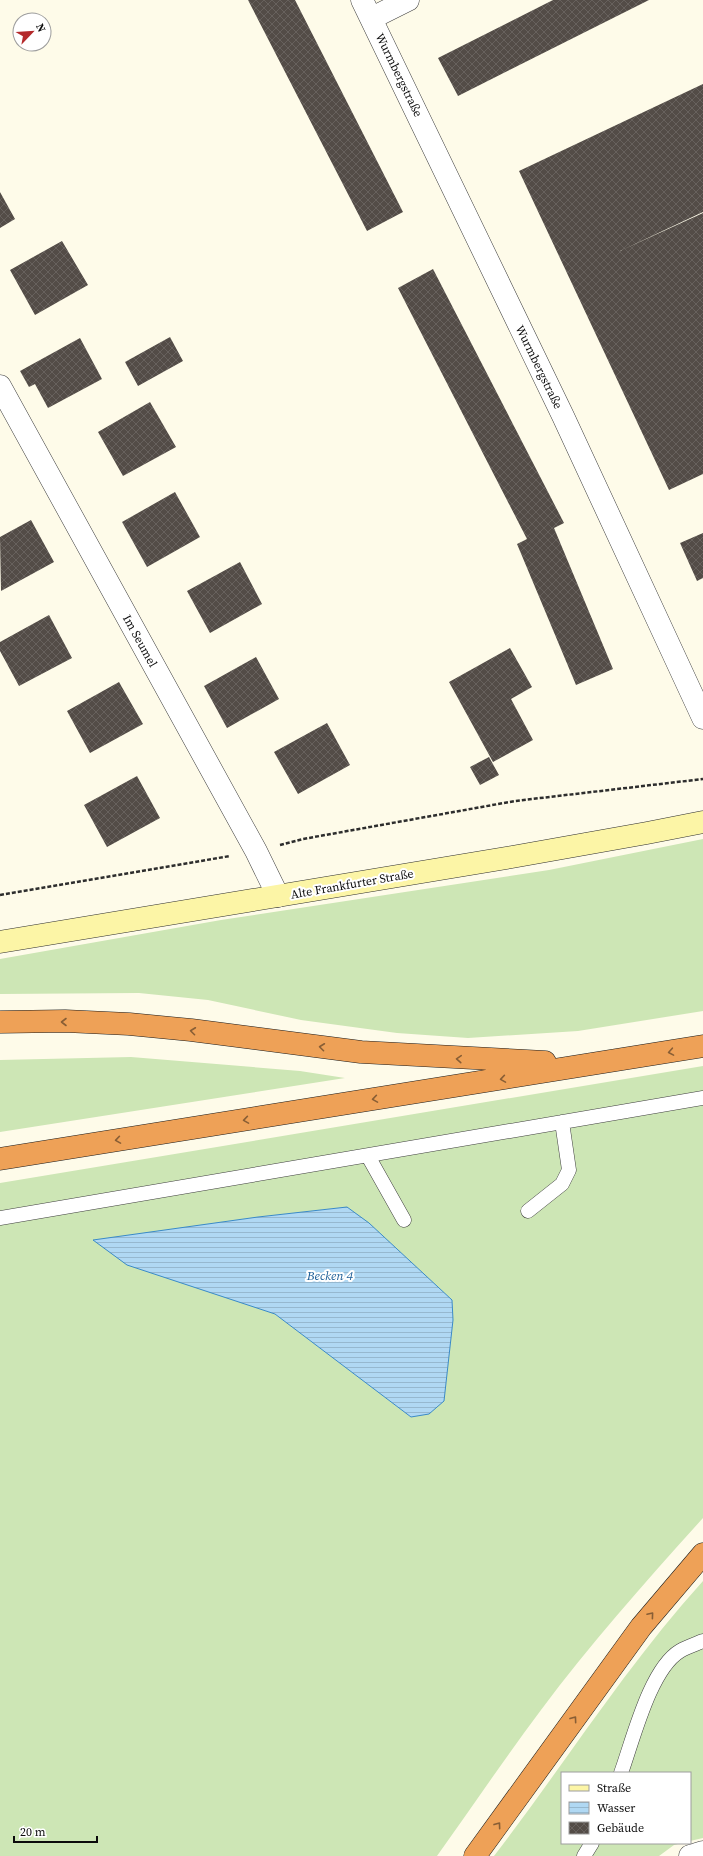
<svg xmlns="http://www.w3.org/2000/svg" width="703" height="1856" font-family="'Source Serif 4',serif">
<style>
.grass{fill:#cde6b5;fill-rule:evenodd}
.water{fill:url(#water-rules);stroke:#3a8ac7}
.building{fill:url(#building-cross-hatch)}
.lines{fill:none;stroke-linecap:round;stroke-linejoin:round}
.lane-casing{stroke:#3e3e3e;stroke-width:15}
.street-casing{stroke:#3e3e3e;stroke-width:23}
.secondary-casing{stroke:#2d2d2d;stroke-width:23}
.highway-casing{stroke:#1c1c1c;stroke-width:23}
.path{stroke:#2d2d2d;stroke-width:2.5;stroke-dasharray:4 2;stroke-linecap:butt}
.lane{stroke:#fff;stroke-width:14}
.street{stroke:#fff;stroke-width:22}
.secondary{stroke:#fcf5a6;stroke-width:22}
.highway{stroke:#eea157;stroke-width:22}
.oneway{stroke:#885e35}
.labels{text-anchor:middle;stroke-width:4;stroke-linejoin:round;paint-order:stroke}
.street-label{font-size:12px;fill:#0b0b0b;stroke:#fff}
.water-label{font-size:13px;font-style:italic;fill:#1a5c96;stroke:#fff}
</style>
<defs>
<pattern id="water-rules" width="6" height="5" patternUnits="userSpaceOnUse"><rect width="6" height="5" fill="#b0d8f3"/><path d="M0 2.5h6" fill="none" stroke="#96b8cf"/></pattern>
<pattern id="building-cross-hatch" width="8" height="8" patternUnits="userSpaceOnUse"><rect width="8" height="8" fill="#534c47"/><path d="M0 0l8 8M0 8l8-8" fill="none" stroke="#67615d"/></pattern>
</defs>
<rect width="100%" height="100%" fill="#fefbe9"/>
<!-- grass -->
<path class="grass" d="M703 839V1011L578 1031 468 1038 397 1033 301 1020 208 1000 139 993 0 994V959L221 920 549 870Z
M131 1057 300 1071 345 1078 0 1132V1060Z
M703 1066V1518C647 1580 591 1643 541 1710 505 1758 472 1807 437 1856H0V1183ZM347 1207 452 1300 453 1320 444 1401 411 1417 275 1314 94 1241 258 1217Z
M703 1581V1838L690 1841V1773H562V1843H682L674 1845 659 1856H494C564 1765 626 1666 703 1581Z"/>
<!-- water -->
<path class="water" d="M347 1207 369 1223 452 1300 453 1320 444 1401 429 1414 411 1417 275 1314 127 1265 93 1240 258 1217Z"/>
<!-- building -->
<path class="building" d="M248 0H295L403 212 367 231Z
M553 0H649L458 96 438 58Z
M703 84V212L620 251 703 213V474L669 490 519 171Z
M0 192 15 219 0 228Z
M62 241 88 285 35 315 10 270Z
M433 269 564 523 554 528 613 669 576 685 517 544 527 539 398 288Z
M170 337 183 361 138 386 125 362Z
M80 338 102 379 48 408 35 384 29 387 20 371Z
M150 402 176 447 123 476 98 432Z
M175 492 200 537 147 567 122 522Z
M31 520 54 562 1 591 0 537Z
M703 533V578L697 581 680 543Z
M240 562 262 604 210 633 187 591Z
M49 615 72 658 19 686 0 651V642Z
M510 648 532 687 511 699 533 740 493 762 449 682Z
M256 657 279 699 227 728 204 686Z
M119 682 143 724 90 753 67 711Z
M327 723 350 765 298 794 274 752Z
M489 757 499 775 480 785 470 767Z
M137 776 160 818 107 847 84 805Z"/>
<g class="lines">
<!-- lane casing -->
<g class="lane-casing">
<path id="lane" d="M368 1156 404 1220
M528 1211 562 1184 569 1170 562 1122
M0 1218 703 1098
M621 1773C633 1740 650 1669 680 1651 687 1647 696 1644 703 1641
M584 1856 592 1843"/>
</g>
<!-- street casing -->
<g class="street-casing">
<path id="street" d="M362 0 563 416 703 718
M372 18 408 0
M0 386 256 851 278 896
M690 1856 703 1852"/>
</g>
<!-- secondary casing -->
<g class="secondary-casing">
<path id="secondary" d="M0 942 512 857 647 833 703 822"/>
</g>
<!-- highway casing -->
<g class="highway-casing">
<path id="highway" d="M0 1022 65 1021 129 1024 191 1030 361 1052 545 1062
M0 1159 703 1046
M475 1856 641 1627 703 1554"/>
</g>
<!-- path -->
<path class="path" d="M280 845 303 839 515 801 703 779
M0 895 230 856"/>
<!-- lane -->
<use href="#lane" class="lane"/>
<!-- street -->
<use href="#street" class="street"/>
<!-- secondary -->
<use href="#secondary" class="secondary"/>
<!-- highway -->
<use href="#highway" class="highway"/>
</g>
<!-- one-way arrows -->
<defs><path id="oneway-chevron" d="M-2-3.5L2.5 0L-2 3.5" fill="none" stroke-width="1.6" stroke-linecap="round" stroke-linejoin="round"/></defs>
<g class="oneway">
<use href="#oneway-chevron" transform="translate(64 1022) rotate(-180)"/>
<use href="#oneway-chevron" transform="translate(193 1031) rotate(-173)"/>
<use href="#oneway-chevron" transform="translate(322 1047) rotate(-173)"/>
<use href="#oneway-chevron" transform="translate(671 1052) rotate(170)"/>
<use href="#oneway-chevron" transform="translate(459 1059) rotate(-176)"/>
<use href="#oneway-chevron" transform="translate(503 1079) rotate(171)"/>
<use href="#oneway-chevron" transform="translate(375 1099) rotate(171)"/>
<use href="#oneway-chevron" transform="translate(246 1120) rotate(171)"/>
<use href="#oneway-chevron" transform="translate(118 1140) rotate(171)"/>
<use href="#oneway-chevron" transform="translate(651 1615) rotate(-50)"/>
<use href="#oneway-chevron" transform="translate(574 1719) rotate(-54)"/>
<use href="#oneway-chevron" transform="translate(498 1825) rotate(-54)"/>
</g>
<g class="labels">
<!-- street labels -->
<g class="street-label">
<text transform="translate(399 75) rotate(64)" y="4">Wurmbergstraße</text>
<text transform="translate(539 367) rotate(64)" y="4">Wurmbergstraße</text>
<text transform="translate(140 641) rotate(61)" y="4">Im Seumel</text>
<text transform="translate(352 884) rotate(-10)" y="4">Alte Frankfurter Straße</text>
</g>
<!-- water labels -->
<g class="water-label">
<text x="330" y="1280">Becken 4</text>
</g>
</g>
<!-- legend -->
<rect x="561" y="1772" width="130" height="72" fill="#ffffff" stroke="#9d9d9d"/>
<rect x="569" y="1785" width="20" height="6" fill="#fcf5a6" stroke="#9d9d9d"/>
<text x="597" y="1792" font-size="12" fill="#0b0b0b">Straße</text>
<rect x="569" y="1802" width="20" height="12" fill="url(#water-rules)" stroke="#9d9d9d"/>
<text x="597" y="1812" font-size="12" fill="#0b0b0b">Wasser</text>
<rect x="569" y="1822" width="20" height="12" fill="url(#building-cross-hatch)" stroke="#9d9d9d"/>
<text x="597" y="1832" font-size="12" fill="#0b0b0b">Gebäude</text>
<!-- north arrow -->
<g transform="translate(32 32) rotate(65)"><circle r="19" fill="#ffffff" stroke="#9d9d9d"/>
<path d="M0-3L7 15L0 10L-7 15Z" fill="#b4292b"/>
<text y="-6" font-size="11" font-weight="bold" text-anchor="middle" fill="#0b0b0b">N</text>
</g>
<!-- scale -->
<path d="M14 1836v6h83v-6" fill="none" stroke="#0b0b0b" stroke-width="2"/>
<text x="20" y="1836" font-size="12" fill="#0b0b0b" stroke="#ffffff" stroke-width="3" paint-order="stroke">20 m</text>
</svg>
